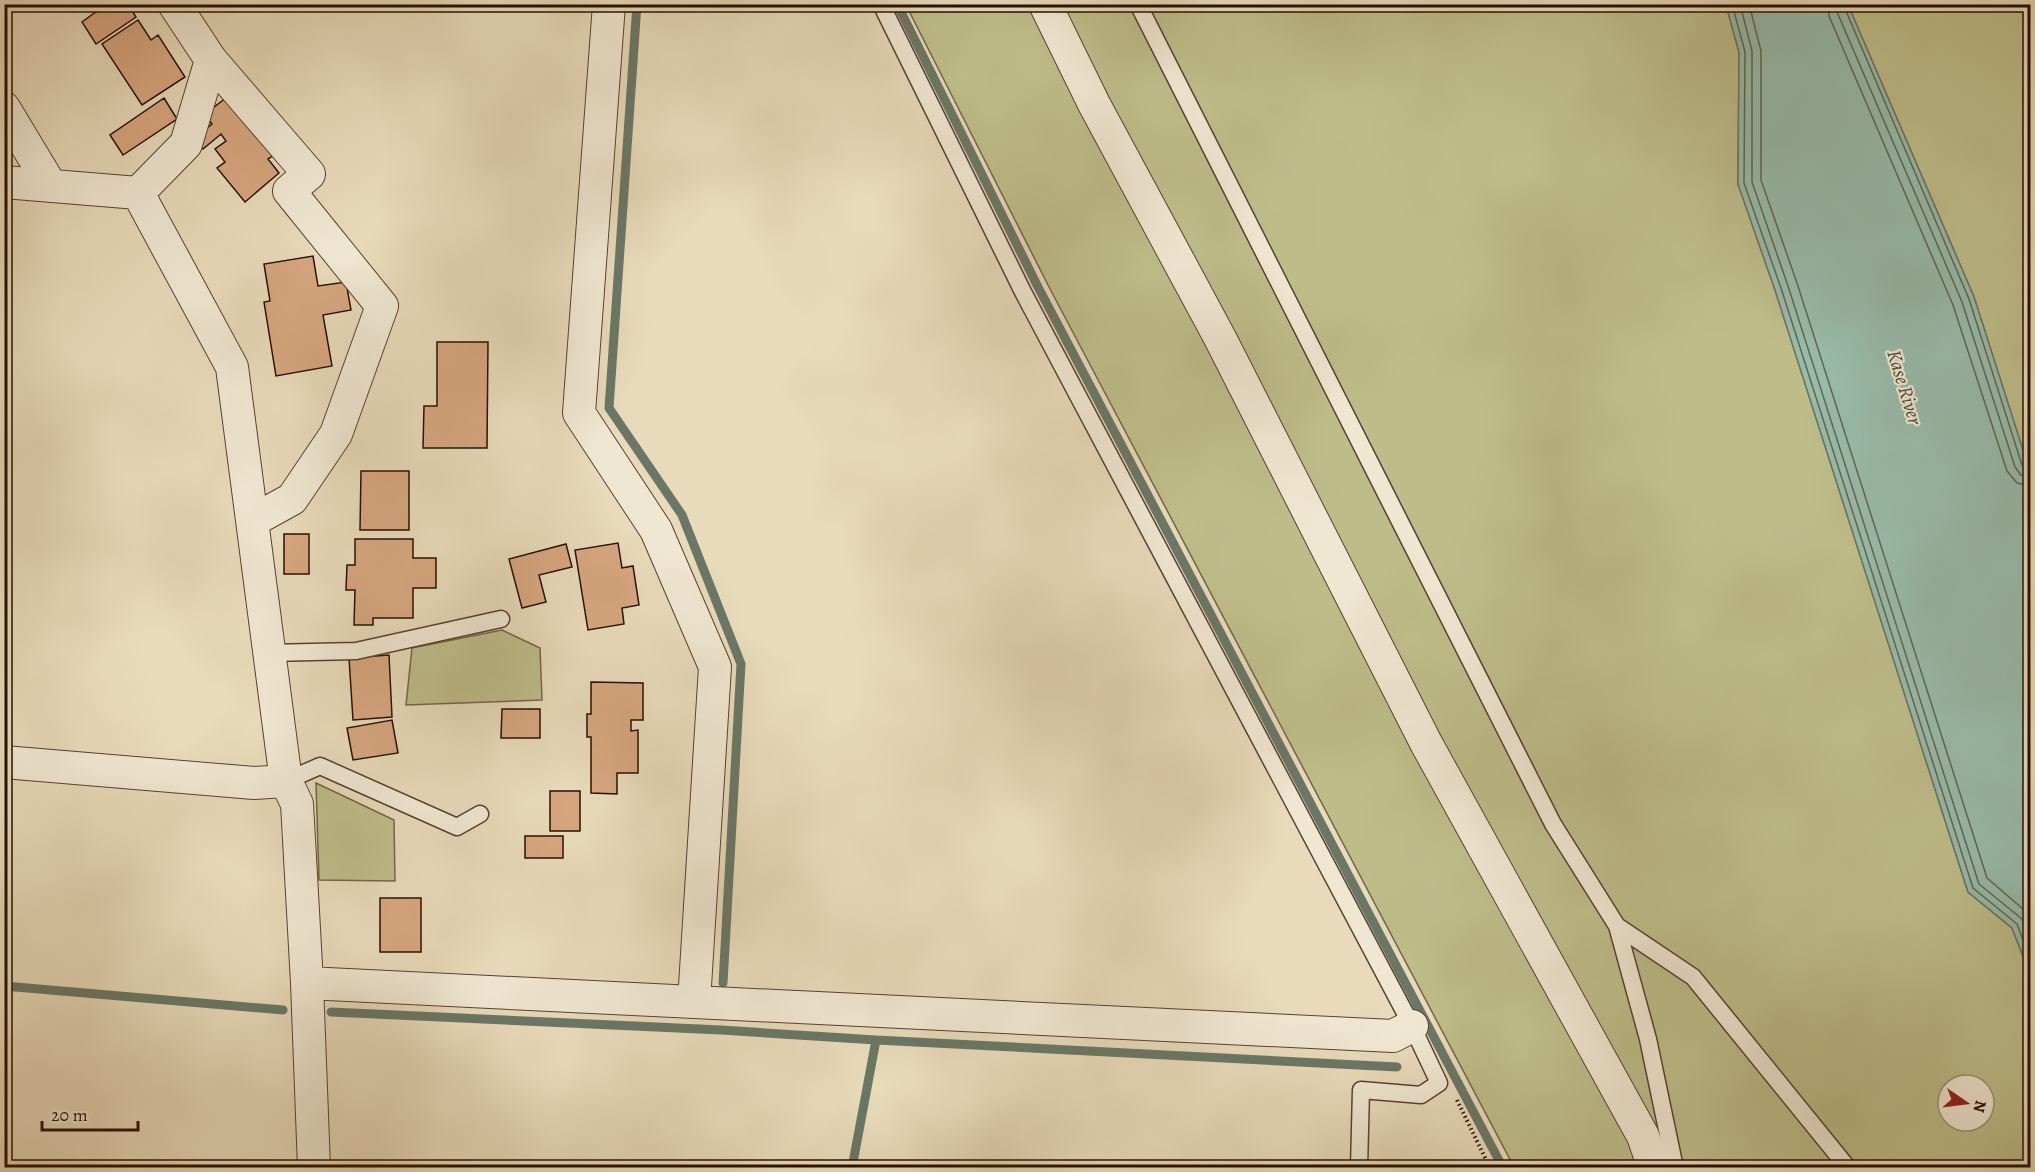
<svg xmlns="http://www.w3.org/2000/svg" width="2035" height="1172" font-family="Alegreya,serif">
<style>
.green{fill:#bebd8a;stroke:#726645;stroke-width:1.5;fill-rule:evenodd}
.water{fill:#98bbaa;stroke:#6a7766;stroke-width:1.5}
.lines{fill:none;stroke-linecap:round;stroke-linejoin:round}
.shore{stroke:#5f6655;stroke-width:1.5}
.stream{stroke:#6a7766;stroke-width:9}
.building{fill:#d7a67f;stroke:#261000;stroke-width:1.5}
.service-casing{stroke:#56422e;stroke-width:19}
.minor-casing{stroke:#56422e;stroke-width:34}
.path{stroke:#261000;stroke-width:4;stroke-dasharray:1.5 3;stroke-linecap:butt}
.service{stroke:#f0e7d2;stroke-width:16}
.minor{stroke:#f0e7d2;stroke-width:32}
.labels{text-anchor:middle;stroke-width:4.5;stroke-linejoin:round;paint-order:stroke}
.water-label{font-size:20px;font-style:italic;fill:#4e4c3c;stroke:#f0e7d2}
</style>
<rect width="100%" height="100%" fill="#e8daba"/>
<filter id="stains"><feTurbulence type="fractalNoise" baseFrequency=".00333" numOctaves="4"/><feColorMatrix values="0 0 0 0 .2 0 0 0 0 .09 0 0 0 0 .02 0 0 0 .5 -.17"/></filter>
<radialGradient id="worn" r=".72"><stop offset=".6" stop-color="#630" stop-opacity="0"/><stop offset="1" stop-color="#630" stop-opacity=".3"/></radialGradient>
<!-- green -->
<path class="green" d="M906 5H1726L1739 52 1738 184 1775 290 1968 892 2012 928 2030 974V1167H1514L1049 287ZM1948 1085H1984V1121H1948Z
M1848 5H2030V472L1974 297Z
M502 630 540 648 542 700 406 705 412 648Z
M316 783 394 820 395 881 319 880Z"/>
<!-- water -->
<path class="water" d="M1726 5H1848L1974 297 2030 472V974L2012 928 1968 892 1775 290 1738 184 1739 52Z"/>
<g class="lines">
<!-- shore -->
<path class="shore" d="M1732 4 1745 52 1744 183 1781 288 1973 888 2017 924 2030 958
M1740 4 1752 51V182L1788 286 1979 884 2022 919 2030 937
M1749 4 1761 51V180L1797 283 1987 878 2030 915
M1827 4 1829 16 1953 305 2007 471 2017 483 2030 486
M1836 4 1837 12 1962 302 2015 467 2021 475 2030 477
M1843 4 1969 299 2022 465 2025 469 2030 470"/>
<!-- stream -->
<path class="stream" d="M637 4 609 408 682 515 741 664 723 983
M897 4 1038 287 1503 1168
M4 986 283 1010
M331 1012 721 1030 876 1040 1397 1067
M852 1168 876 1040"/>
</g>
<!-- building -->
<path class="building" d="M69 4H84L75 12Z
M107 4H128L136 17 96 44 82 22Z
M138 20 151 40 158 35 185 77 142 105 102 44Z
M227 97 274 155 268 159 279 173 245 202 217 168 225 162 215 149 226 141 221 134 203 149 194 139 212 124 204 115Z
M164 98 177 119 123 155 110 135Z
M313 256 318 286 346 282 351 310 323 315 332 366 276 376 264 302 270 301 264 264Z
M437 342H488L487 448H423L424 406H437Z
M361 471H409V530H360Z
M284 534H309V574H284Z
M355 539H413V558H436V588H413V618H373V625H354L355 590H346L347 565H355Z
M618 543 622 568 633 566 639 605 622 608 624 624 588 630 575 550Z
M566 544 572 567 539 575 546 602 522 608 509 559Z
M389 655 392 717 353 720 349 658Z
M591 682 643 683V720H631V731L638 730V773H617V794L591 793V737H587V714H591Z
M502 709H540V738H501Z
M392 720 398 753 353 760 347 728Z
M550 791H580V831H550Z
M525 836H563V858H525Z
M380 898H421V952H380Z"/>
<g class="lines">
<!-- service casing -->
<g class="service-casing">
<path id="service" d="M881 4 1023 292 1412 1026 1439 1083 1421 1095 1361 1090 1359 1168
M1138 4 1553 824 1617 926 1648 1039 1675 1168
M269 653 356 651 501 619
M286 781 320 766 457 827 480 814
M1617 926 1693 977 1848 1168"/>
</g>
<!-- minor casing -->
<g class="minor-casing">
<path id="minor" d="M174 4 211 60 309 174 289 191 382 306 336 434 292 499 252 521
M1045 4 1094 104 1220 338 1426 743 1643 1136 1654 1168
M4 108 51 186
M4 182 138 193 232 367 286 781 297 804 307 983 314 1168
M138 193 186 144 211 60
M4 762 254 783 286 781
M307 983 694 1002 715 667 656 530 579 413 609 4
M694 1002 1393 1036 1412 1026"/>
</g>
<!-- path -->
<path class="path" d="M1457 1100 1490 1168"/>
<!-- service -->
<use href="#service" class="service"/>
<!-- minor -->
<use href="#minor" class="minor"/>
</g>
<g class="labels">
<!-- water labels -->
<g class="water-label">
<text transform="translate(1905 387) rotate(73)" y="7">Kase River</text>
</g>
</g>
<!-- margin -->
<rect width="2035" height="1172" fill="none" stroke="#e8daba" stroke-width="24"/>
<rect x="6" y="6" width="2023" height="1160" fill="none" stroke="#261000" stroke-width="3"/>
<rect x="12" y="12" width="2011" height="1148" fill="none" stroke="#261000" stroke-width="1.5"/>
<!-- north arrow -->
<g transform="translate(1966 1103) rotate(104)"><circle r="28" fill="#f0e7d2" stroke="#9f917e" stroke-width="1.5"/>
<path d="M0-4.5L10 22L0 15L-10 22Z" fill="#8f2418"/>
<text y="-9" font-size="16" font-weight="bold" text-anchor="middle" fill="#261000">N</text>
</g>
<!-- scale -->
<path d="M42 1121v9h96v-9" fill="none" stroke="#261000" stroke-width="3"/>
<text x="51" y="1121" font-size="18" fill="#261000" stroke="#f0e7d2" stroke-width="4.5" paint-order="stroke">20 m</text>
<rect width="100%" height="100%" filter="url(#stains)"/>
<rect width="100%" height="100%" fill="url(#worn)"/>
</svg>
